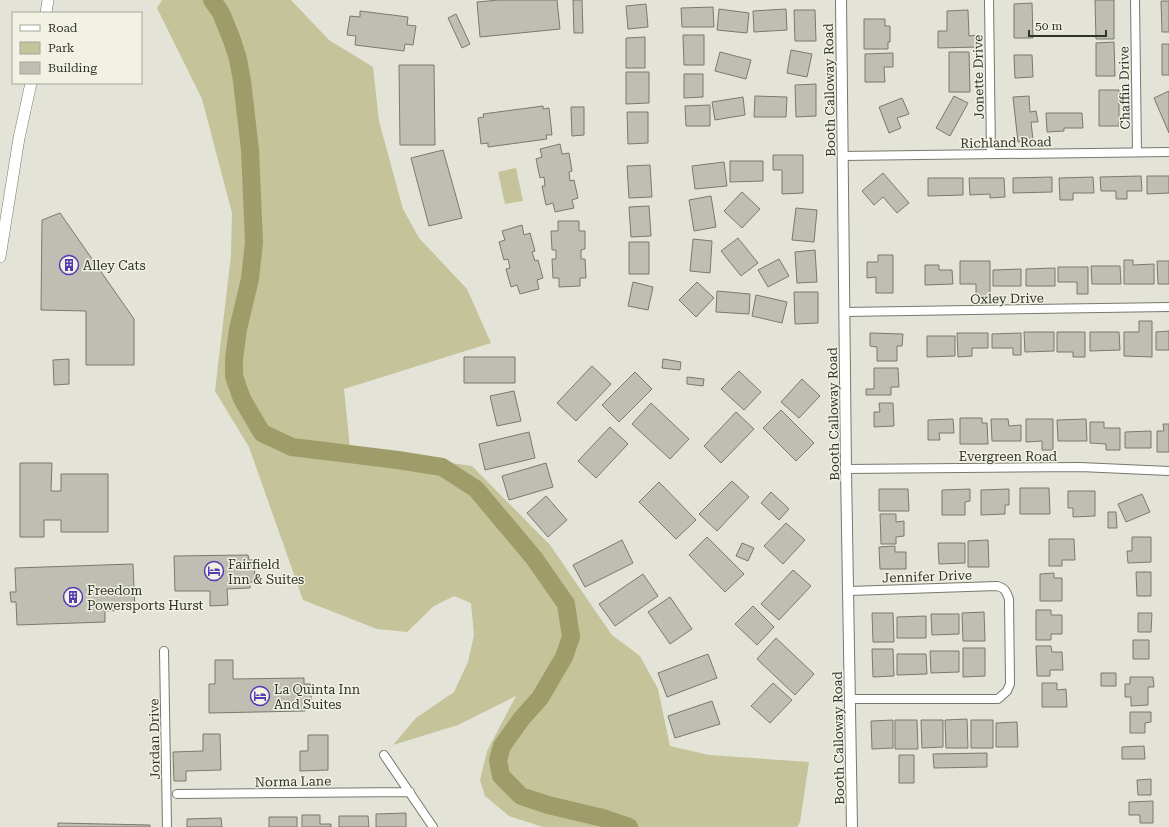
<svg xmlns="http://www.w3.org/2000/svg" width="1169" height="827" font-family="'Roboto Serif',serif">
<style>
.green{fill:#c5c399}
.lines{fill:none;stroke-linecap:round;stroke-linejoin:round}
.river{stroke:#9e9c69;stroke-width:18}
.building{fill:#bfbeb2;stroke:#79796e}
.minor-casing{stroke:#78786d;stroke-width:10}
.tertiary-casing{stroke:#78786d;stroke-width:12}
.secondary-casing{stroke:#78786d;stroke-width:12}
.minor{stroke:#fff;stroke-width:8}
.tertiary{stroke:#fff;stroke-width:10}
.secondary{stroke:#fff;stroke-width:11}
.labels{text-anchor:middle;stroke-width:3;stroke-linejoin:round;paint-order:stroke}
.street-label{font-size:13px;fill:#32322d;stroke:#f1f1e4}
.poi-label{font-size:13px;fill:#32322d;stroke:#f1f1e4;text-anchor:start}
</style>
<rect width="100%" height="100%" fill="#e4e3d7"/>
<!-- green -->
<path class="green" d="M162 0H291L329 40 373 67 379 121 403 209 419 238 467 289 491 343 344 389 350 449 472 466 550 545 612 635 640 656 658 689 670 746 709 755 809 762 800 822 797 827H543L509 816 485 796 480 780 487 751 516 696 458 725 393 745 416 718 454 692 468 662 474 635 471 603 454 596 434 606 407 632 377 629 303 600 249 447 215 391 231 255 232 213 202 99 157 8Z
M516 168 523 201 505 204 498 172Z"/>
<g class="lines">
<!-- river -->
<path class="river" d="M212 0 221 13 232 40 238 59 242 81 250 150 254 242 250 279 238 329 234 359V376L242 399 262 433 292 447 398 460 442 467 476 489 534 558 566 604 571 637 564 657 540 698 522 718 502 746 498 760 501 776 521 796 548 805 603 818 629 827"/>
</g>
<!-- building -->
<path class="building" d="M499 0H557L560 29 480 37 477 2Z
M573 0H582L583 33H574Z
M1095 0H1114V39H1096Z
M1161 1H1169V32H1162Z
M1032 3 1033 38H1014V4Z
M646 4 648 27 628 29 626 6Z
M713 7 714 27H682L681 8Z
M719 9 749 13 747 33 717 30Z
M786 9 787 30 754 32 753 11Z
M794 10H815L816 41H795Z
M968 10 969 36 978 35V47L938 48V31H947V11Z
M360 11 408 17 407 25 416 26 413 45 405 44 404 51 355 45 356 36 347 35 350 16 360 17Z
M456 14 470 44 462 48 448 18Z
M864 19H885V26H890V42H888V49H864Z
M683 35H704V65H684Z
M645 37V68H626V38Z
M1114 42 1115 76H1096V43Z
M1162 44H1169V75H1162Z
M791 50 812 54 807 77 787 73Z
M720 52 751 60 746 79 715 71Z
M949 52H969L970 92H949Z
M893 53V67H884L885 82H865V54Z
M1014 55H1032L1033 77 1015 78Z
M399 65H434L435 145H400Z
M626 72H649V103L626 104Z
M684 74H703V97L684 98Z
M816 84V116L796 117 795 85Z
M1099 90H1119V126H1099Z
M1169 91V133L1154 98Z
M755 96 787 97 786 117H754Z
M954 96 968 103 950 136 936 128Z
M1029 96 1030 112 1036 111 1038 122H1031L1033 140 1018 142 1013 97Z
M743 97 745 115 715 120 712 102Z
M902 98 909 114 897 118 901 128 889 133 879 107Z
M710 105V126H686L685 106Z
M543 106V109L549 108 552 135H546L547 139 488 147V143L481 144 478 118 484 117 483 114Z
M571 107H584V135L572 136Z
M627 112H648V143L628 144Z
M1046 113H1082L1083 128H1064V131L1047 132Z
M560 144 562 154 569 153 572 171 569 172 570 181 574 180 578 198 572 200 574 208 555 212 553 203 546 205 542 186H545L544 177 540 178 536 159 542 157 540 149Z
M443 150 462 218 429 226 411 158Z
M773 155H803V193L782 194V170H773Z
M730 161H763V181L730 182Z
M724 162 727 186 695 189 692 166Z
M650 165 652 197 629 198 627 166Z
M883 173 909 203 897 213 883 197 874 205 862 191Z
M1141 176 1142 191H1127V199H1116V191H1101L1100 177Z
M1147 176H1169V193L1147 194Z
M1052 177V192L1013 193V178Z
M1093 177 1094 193H1073V200H1060L1059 178Z
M928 178H963V195L928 196Z
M969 178H1004L1005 197 990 198V194L970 195Z
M742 192 760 209 742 228 724 211Z
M711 196 716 227 694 231 689 200Z
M649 206 651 236 631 237 629 207Z
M796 208 817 210 814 242 792 240Z
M60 213 134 319V365H86V311L41 310 42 220Z
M558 221H579V231H585V249L581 250V259H585L586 278H580V286L559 287V278H553L552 259H556V250H552L551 231H558Z
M522 225 524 235 530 233 535 251 532 252 535 261 538 260 543 278 537 280 539 289 520 294 517 285 511 287 506 269 510 268 508 259 504 260 499 242 505 240 502 231Z
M738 238 758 263 741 276 721 251Z
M693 239 712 241 710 273 690 271Z
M629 242H649V274H629Z
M815 250 817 282 797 283 795 252Z
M878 255H893V293H876V277L867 278V262H878Z
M779 259 789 276 768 287 758 270Z
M1124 260H1133V265L1154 264V284H1124Z
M960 261H990V296H976V284H960Z
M1157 261H1169V284H1158Z
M925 265H939V270H952L953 284 925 285Z
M1091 266H1120L1121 284H1092Z
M1058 267H1088V294H1077V282H1058Z
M1055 268V286H1026V269Z
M1021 269V286H993V270Z
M633 282 653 287 648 310 628 306Z
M697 282 714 298 696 317 679 300Z
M717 291 750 294 749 314 716 312Z
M794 292H818V323L795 324Z
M756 295 787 302 782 323 752 316Z
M1139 321H1152V357L1124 356V332H1139Z
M1169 331V350H1156V332Z
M1024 332H1054V351L1025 352Z
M1057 332H1085V357H1073V352H1057Z
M1090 332H1119L1120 350 1090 351Z
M870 333 903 334 902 346H897V361H877V347L870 346Z
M957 333H988V348H972V356L958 357Z
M1021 333V355H1013V348H992V334Z
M927 336H955V356L927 357Z
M464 357H515V383H464Z
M69 359V384L54 385 53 360Z
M663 359 681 362 680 370 662 368Z
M592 366 611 384 576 421 557 403Z
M874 368H898L899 387H891V395H866V389H874Z
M739 371 761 392 744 410 721 389Z
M635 372 652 389 619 422 602 405Z
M687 377 704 379 703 386 687 384Z
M802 379 820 396 799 418 781 402Z
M514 391 521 421 497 426 490 396Z
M651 403 689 439 670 459 632 424Z
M879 403H893L894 426 874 427V412H880Z
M781 410 814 443 796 461 763 428Z
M736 412 754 429 721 463 704 446Z
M960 418H982V423H987L988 444H960Z
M953 419 954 433H939L940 440H928V420Z
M991 419H1008L1009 426 1021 425V441H992Z
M1026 419H1053V450H1042V441L1026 442Z
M1086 419 1087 441H1058L1057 420Z
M1090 422H1104V428H1120V450H1106V444L1090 443Z
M1163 424H1169V452H1157V431H1164Z
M610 427 628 444 596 478 578 461Z
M1151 431V448H1125V432Z
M529 432 535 458 485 470 479 444Z
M20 463H52L51 491H61V474H108V532H61V520H44V537H20Z
M546 463 553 487 509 500 502 476Z
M732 481 749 497 717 531 699 514Z
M659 482 696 520 676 539 639 502Z
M1020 488H1049L1050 514H1020Z
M879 489H908L909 511H879Z
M970 489V501L965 502V515H942V490Z
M1009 489V505H1005V514L981 515V490Z
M1068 491H1095V516L1073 517V508H1068Z
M771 492 789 509 779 520 761 503Z
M1142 494 1150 512 1126 522 1118 504Z
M546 496 567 520 548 537 527 513Z
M1108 512H1116L1117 528H1108Z
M880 514H896V522L904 521V536L896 537V544H881Z
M786 523 805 540 783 564 764 546Z
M707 537 744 574 725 592 689 555Z
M1132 537H1151V562L1128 563 1127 551H1132Z
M1049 539H1074L1075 560H1062V566H1049Z
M622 540 633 563 585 587 573 565Z
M988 540 989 567H968V541Z
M742 543 754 548 748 561 736 556Z
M938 543H965V563L939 564Z
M895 546V552H906V569H880L879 547Z
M248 555 249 560H254L255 582H250V588L227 589 228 605 210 606V591H175L174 556Z
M133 564 135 610 105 611V622L17 625 16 602H11L10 592H16L15 568Z
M793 570 811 586 779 620 761 604Z
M1136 572H1151V596H1137Z
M1054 573V578H1062V601H1040V574Z
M643 574 658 596 615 626 599 604Z
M670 597 692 629 670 644 648 612Z
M753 606 774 627 757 645 735 624Z
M1036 610H1051V615H1062V634H1051V640H1036Z
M984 612 985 641H963L962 613Z
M872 613H893L894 642H873Z
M1138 613H1152L1151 632H1138Z
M931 614H959V634L932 635Z
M926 616V638H897V617Z
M776 638 814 674 795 695 757 659Z
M1133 640H1149V659H1133Z
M1036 646H1051L1052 652H1062L1063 670H1050V676H1037Z
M963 648H985V676L963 677Z
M872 649H893L894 676 873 677Z
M930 651H959V672L931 673Z
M708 654 717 678 667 697 658 673Z
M897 654H926L927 674 897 675Z
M215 660H233V679L304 678V684H311V707H305V711L209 713V684H215Z
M1101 673H1116V686H1101Z
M1130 677H1153L1154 687H1148V705L1131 706V697H1125V684H1130Z
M773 683 792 700 770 723 751 706Z
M1042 683H1057V690L1066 689 1067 707H1042Z
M712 701 720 724 675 738 668 716Z
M1130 712H1151V722L1145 723V733H1130Z
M967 719 968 748H946L945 720Z
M893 720V748L872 749 871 721Z
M895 720H917L918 749H895Z
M921 720H943V747L922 748Z
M971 720H993V748H971Z
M1017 722 1018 747H996V723Z
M203 734H220L221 770 186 771V781H174L173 752 203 751Z
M308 735H328V770L300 771V751H308Z
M1144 746 1145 759H1122V747Z
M987 753V767L934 768 933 754Z
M899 755H914V783H899Z
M1151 779V795H1138L1137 780Z
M1153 801V823H1140V815H1129V802Z
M406 813V827H376V814Z
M302 815H320V824H331V827H302Z
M339 816H368L369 827H339Z
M269 817H297V827H269Z
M221 818 222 827H187V819Z
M58 823 150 825V827H58Z"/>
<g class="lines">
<!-- minor casing -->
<g class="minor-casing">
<path id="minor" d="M989 0 991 154
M1135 0 1137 152
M843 156 1169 152
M845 312 1169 307
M846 469 1080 467 1169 471
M849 591 997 586C1005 588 1006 591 1009 599L1010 684 1007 691 998 699H850
M164 651 167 827
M384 755 433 827
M177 794 410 792"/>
</g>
<!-- tertiary casing -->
<g class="tertiary-casing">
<path id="tertiary" d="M841 0 846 469 852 827"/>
</g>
<!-- secondary casing -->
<g class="secondary-casing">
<path id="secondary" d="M46 13 48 0
M0 257 19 138 31 83"/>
</g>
<!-- minor -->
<use href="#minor" class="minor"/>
<!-- tertiary -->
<use href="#tertiary" class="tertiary"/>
<!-- secondary -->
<use href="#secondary" class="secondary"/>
</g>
<!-- icons -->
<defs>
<g id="building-ring" transform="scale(1)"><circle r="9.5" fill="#f1f1e4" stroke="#523cb3" stroke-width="1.5"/><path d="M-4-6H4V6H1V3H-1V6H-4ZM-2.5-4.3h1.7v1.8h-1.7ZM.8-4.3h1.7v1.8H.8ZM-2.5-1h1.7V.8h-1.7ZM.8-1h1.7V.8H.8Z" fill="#523cb3"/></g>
<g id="hotel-ring" transform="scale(1)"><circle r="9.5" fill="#f1f1e4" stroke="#523cb3" stroke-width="1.5"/><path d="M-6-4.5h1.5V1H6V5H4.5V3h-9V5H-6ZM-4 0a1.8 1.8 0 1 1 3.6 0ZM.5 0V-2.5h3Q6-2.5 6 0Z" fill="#523cb3"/></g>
</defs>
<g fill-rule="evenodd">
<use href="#building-ring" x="69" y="265"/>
<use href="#hotel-ring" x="214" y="571"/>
<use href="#building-ring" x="73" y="597"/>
<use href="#hotel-ring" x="260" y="696"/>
</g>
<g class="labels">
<!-- street labels -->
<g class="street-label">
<text transform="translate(978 77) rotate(-91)" y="5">Jonette Drive</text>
<text transform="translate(1124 88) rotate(-91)" y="5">Chaffin Drive</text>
<text transform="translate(829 90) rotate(-91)" y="5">Booth Calloway Road</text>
<text transform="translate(1006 142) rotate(-1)" y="5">Richland Road</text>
<text transform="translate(1007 298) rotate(-1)" y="5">Oxley Drive</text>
<text transform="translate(833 414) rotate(-91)" y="5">Booth Calloway Road</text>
<text x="1008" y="461">Evergreen Road</text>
<text transform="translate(927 576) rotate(-2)" y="5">Jennifer Drive</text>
<text transform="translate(838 738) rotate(-91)" y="5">Booth Calloway Road</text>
<text transform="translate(154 739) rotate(-91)" y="5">Jordan Drive</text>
<text transform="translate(293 781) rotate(-1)" y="5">Norma Lane</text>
</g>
<!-- poi labels -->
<g class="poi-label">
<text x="83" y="270">Alley Cats</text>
<text x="228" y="569">Fairfield<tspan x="228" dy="15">Inn &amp; Suites</tspan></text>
<text x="87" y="595">Freedom<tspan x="87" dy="15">Powersports Hurst</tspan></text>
<text x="274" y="694">La Quinta Inn<tspan x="274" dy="15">And Suites</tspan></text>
</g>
</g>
<!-- legend -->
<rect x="12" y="12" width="130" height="72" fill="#f1f1e4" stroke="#a5a59b"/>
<rect x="20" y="25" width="20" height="6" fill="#ffffff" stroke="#a5a59b"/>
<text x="48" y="32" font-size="12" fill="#32322d">Road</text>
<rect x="20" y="42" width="20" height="12" fill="#c5c399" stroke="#a5a59b"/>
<text x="48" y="52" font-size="12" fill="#32322d">Park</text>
<rect x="20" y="62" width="20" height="12" fill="#bfbeb2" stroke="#a5a59b"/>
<text x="48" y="72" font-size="12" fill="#32322d">Building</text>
<!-- scale -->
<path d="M1029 30v6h77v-6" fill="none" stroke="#32322d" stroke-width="2"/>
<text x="1035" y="30" font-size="12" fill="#32322d" stroke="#f1f1e4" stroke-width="3" paint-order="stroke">50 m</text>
</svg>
